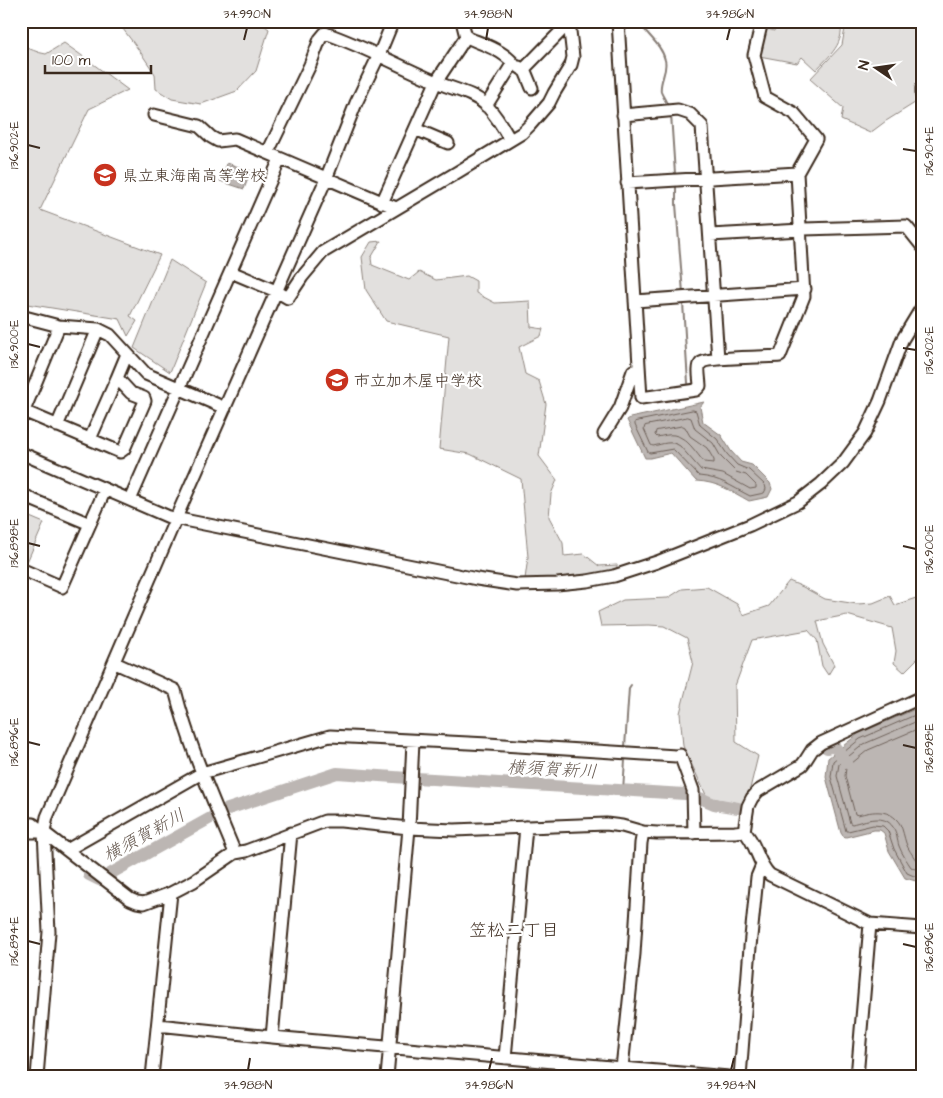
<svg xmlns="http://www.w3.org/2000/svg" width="943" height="1098" font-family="'Architects Daughter','Klee One',sans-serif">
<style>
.green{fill:#e2e0de;stroke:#8e857e}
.water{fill:#bcb6b3;stroke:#887e77}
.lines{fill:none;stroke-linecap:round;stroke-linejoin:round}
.shore{stroke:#6f625a;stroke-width:1}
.stream{stroke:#887e77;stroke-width:2}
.river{stroke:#bcb6b3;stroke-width:12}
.minor-casing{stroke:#3b2a1e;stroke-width:15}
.minor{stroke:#fff;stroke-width:11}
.ticks{fill:none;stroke:#3b2a1e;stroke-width:2}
.labels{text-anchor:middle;stroke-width:4.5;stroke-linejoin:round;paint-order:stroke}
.poi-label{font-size:16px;fill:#3b2a1e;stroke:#fff;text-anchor:start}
.water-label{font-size:18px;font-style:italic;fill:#685b52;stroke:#fff}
.neighbourhood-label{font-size:18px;fill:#3b2a1e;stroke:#fff}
.neatline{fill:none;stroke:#3b2a1e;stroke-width:2}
.ticks-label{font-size:12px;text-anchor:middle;fill:#3b2a1e}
</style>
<rect width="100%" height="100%" fill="#fff"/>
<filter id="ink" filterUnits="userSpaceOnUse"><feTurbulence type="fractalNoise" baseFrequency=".02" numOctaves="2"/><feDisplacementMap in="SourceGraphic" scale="10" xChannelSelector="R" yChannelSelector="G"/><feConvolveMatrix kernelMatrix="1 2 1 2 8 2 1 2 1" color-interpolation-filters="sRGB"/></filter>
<g filter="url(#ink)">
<!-- green -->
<path class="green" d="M117 21H258L269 29 256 71 237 91 201 104 172 99 156 89 155 74 141 53Z
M779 21H840C846 43 829 56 816 70L802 57 797 63 759 56 764 28 774 31Z
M843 21H922V93L918 101 886 121 870 133 841 120 843 108 810 79 842 45 845 28Z
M64 43C86 58 106 74 128 90L89 109 40 210 160 255 130 316 137 321 128 336 120 319 21 303V46C30 48 37 53 46 54Z
M381 241 371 258 372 265 409 280 419 272 436 280 467 276 476 281V293L495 303 530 301 531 327 543 329 541 336 519 347 525 374 539 381 546 404 539 456 557 480 551 494 549 517 563 543 564 556 584 554 599 566 617 565V570L594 576 562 580 525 579 528 557 521 479 470 454 439 449 449 336 386 321 366 290 362 257 371 242Z
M170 260 206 283 170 372 134 348Z
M25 515 44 523 27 562 21 560V522Z
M789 581 803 587 825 599 857 604 873 603 890 596 895 605 922 596V654L904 672 894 663 896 651 892 628 847 615 817 621 823 644 834 665 828 675 822 666 817 640 808 630 752 640 735 686 736 742 758 756 746 805 707 797 683 746 680 713 693 662 687 638 664 626 649 625 601 626 598 612 623 600 668 598 682 589 707 587 737 604 743 615 769 606Z"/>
<!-- water -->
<path class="water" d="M227 163 251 171 244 189 220 181Z
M704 402 700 407 703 422 721 435 731 451 741 462 752 465 770 483 772 489 768 497 749 501C731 491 718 482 696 481L671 453 650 458H645L627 420 630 418Z
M922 706V879L916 881 905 878 889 851 884 833 880 830H874L846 837 843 836 841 833 826 777 828 758 858 734Z"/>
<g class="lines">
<!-- shore -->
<path class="shore" d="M693 410 696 411 700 425 717 439 727 454 737 465 749 470 765 485 766 489 764 493 750 496C730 486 721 478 699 476L673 449 650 453 648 452 635 425V422Z
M688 417 691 418 695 429 713 443 721 457 736 472 746 475 756 485V488L750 489 723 474 701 470 680 446C671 440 663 444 653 446L651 445 644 429 645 426Z
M683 426 685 427 690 436 707 448 714 460V463L704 462C696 453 687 437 674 435 668 434 663 436 657 437L655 435 656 431Z
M922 712 860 739 833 761 831 777 846 831H848L873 825 883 826 888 831 894 849 907 873 914 876 922 874
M922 719 864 744 839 764 837 776 850 823 852 824C865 821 884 813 893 827 897 833 897 840 899 846 902 854 907 861 911 867L915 869 922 868
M922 727 868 750 846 768 845 776 855 814 858 815C873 811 890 808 900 824 903 830 904 837 906 843 908 849 912 854 916 860L922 861"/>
<!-- stream -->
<path class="stream" d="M638 21C646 34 662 45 665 60 668 71 659 81 661 92 663 97 667 102 668 107
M671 114 675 174
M676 186V204L683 293
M683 303 688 383
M625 747 629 688 631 685
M623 791 625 760"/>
<!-- river -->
<path class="river" d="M827 748 834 746 847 763
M416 778 685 794
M700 798 714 804 738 808
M225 810 337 773 408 778
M89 875 99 880 216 815"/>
<!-- minor casing -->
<g class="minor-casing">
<path id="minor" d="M618 21 641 398 696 390 700 386C700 381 697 367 701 363 707 357 769 357 780 356L804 296 797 173 816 139 794 113 765 97 754 55 762 21
M466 37C482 44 501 49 513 63L486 106
M519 67 525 71 532 88
M523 70 570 22
M922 88V96
M154 115 199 126 211 137 218 141 235 139 396 208
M623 115 678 110 690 114 702 126 718 359
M415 129 448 143
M268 152 310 65 320 39 325 33C363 46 397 65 434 81 451 89 472 92 486 105 495 114 504 129 510 140
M627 183 797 173
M382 203 436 82 466 37 462 21
M710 235 801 230 804 229 906 226 922 246
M231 272 276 291 288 298 302 277 323 252 456 173 522 133 530 125 549 103 554 93 571 65 573 57 570 31 571 21
M635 301 805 289
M21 316 59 326 21 418
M59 326 98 329 110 335 146 374 225 408
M21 410 120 452 124 449 145 401 144 398 131 393 117 378 127 354
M57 426 98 329
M604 434 620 408 633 371 639 372
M90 439 117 378
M21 453 169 517 477 579 517 585 557 584 587 581 614 576 657 562 750 525 798 502 821 484 843 463 865 433 880 401 902 340 922 307
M21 495 90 524
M130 500 280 159
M21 512 28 497
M21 569 62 587 105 490
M115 663 175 690C189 746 213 800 235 853
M21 823 33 824 130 899 137 902 144 903 171 893 194 881 235 853 246 851 325 821H341L409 828 454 830 606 824 622 826 643 832 657 833 735 832 744 831
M744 831 748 806 752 798 758 791 802 765 805 761 812 750 821 743 922 697
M744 831C757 844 757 863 770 875L870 924 922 928
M21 832H44
M67 850 202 773 330 736 488 744 676 756 680 755 693 790 694 833
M158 1025 272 1037 622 1068 729 1077
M272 1037 291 833
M505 1058 526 827
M622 1068 634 954 641 843 643 832
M37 1077 49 932 44 832 47 817 176 518 326 179 356 103 379 55 393 21
M152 1077 171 893
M387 1077 409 828 413 741
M740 1077 750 947 757 877 762 865
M857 1077 870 924"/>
</g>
<!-- minor -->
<use href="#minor" class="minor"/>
</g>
</g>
<!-- ticks -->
<path class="ticks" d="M244 40 247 28M486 40 488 28M727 40 730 28M28 145 40 148M903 149 916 151M28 344 40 347M903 348 916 350M28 543 40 546M903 546 916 549M28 742 40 745M903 745 916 748M28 941 40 944M903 944 916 947M248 1070 250 1058M489 1070 492 1058M731 1070 734 1058"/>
<!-- icons -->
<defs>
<g id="school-disc" transform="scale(1.25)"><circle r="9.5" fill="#c8321e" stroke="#fff"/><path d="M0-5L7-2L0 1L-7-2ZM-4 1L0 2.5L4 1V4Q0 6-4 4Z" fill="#fff"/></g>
</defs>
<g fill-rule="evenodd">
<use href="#school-disc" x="105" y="175"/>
<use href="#school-disc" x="337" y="380"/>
</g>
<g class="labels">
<!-- poi labels -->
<g class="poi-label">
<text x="122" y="181">県立東海南高等学校</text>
<text x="354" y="386">市立加木屋中学校</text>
</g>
<!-- water labels -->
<g class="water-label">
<text transform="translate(552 769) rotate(3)" y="6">横須賀新川</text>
<text transform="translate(144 835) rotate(-29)" y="6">横須賀新川</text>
</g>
<!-- neighbourhood labels -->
<g class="neighbourhood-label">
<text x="514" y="936">笠松二丁目</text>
</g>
</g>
<!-- margin -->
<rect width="943" height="1098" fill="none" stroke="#fff" stroke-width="55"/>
<!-- north arrow -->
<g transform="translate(876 68) rotate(283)" stroke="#ffffff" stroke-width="4" paint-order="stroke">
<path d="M0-4L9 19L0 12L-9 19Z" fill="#3b2a1e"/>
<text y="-8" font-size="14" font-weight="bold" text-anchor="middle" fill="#3b2a1e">N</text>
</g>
<!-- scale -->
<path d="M45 65v8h106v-8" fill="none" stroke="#3b2a1e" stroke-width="2.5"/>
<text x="52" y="65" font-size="15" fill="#3b2a1e" stroke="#ffffff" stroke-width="4" paint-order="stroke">100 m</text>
<rect x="28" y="28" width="888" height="1042" class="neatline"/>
<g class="ticks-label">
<text x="247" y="18">34.990°N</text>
<text x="488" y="18">34.988°N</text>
<text x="730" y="18">34.986°N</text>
<text transform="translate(14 145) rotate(-90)" y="4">136.902°E</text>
<text transform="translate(929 151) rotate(-90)" y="4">136.904°E</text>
<text transform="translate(14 344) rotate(-90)" y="4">136.900°E</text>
<text transform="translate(929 350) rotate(-90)" y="4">136.902°E</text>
<text transform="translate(14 543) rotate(-90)" y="4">136.898°E</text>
<text transform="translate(929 549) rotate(-90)" y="4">136.900°E</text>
<text transform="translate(14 742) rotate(-90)" y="4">136.896°E</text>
<text transform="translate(929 748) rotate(-90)" y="4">136.898°E</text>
<text transform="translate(14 941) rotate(-90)" y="4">136.894°E</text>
<text transform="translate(929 947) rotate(-90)" y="4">136.896°E</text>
<text x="248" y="1089">34.988°N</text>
<text x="489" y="1089">34.986°N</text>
<text x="731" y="1089">34.984°N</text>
</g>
</svg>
